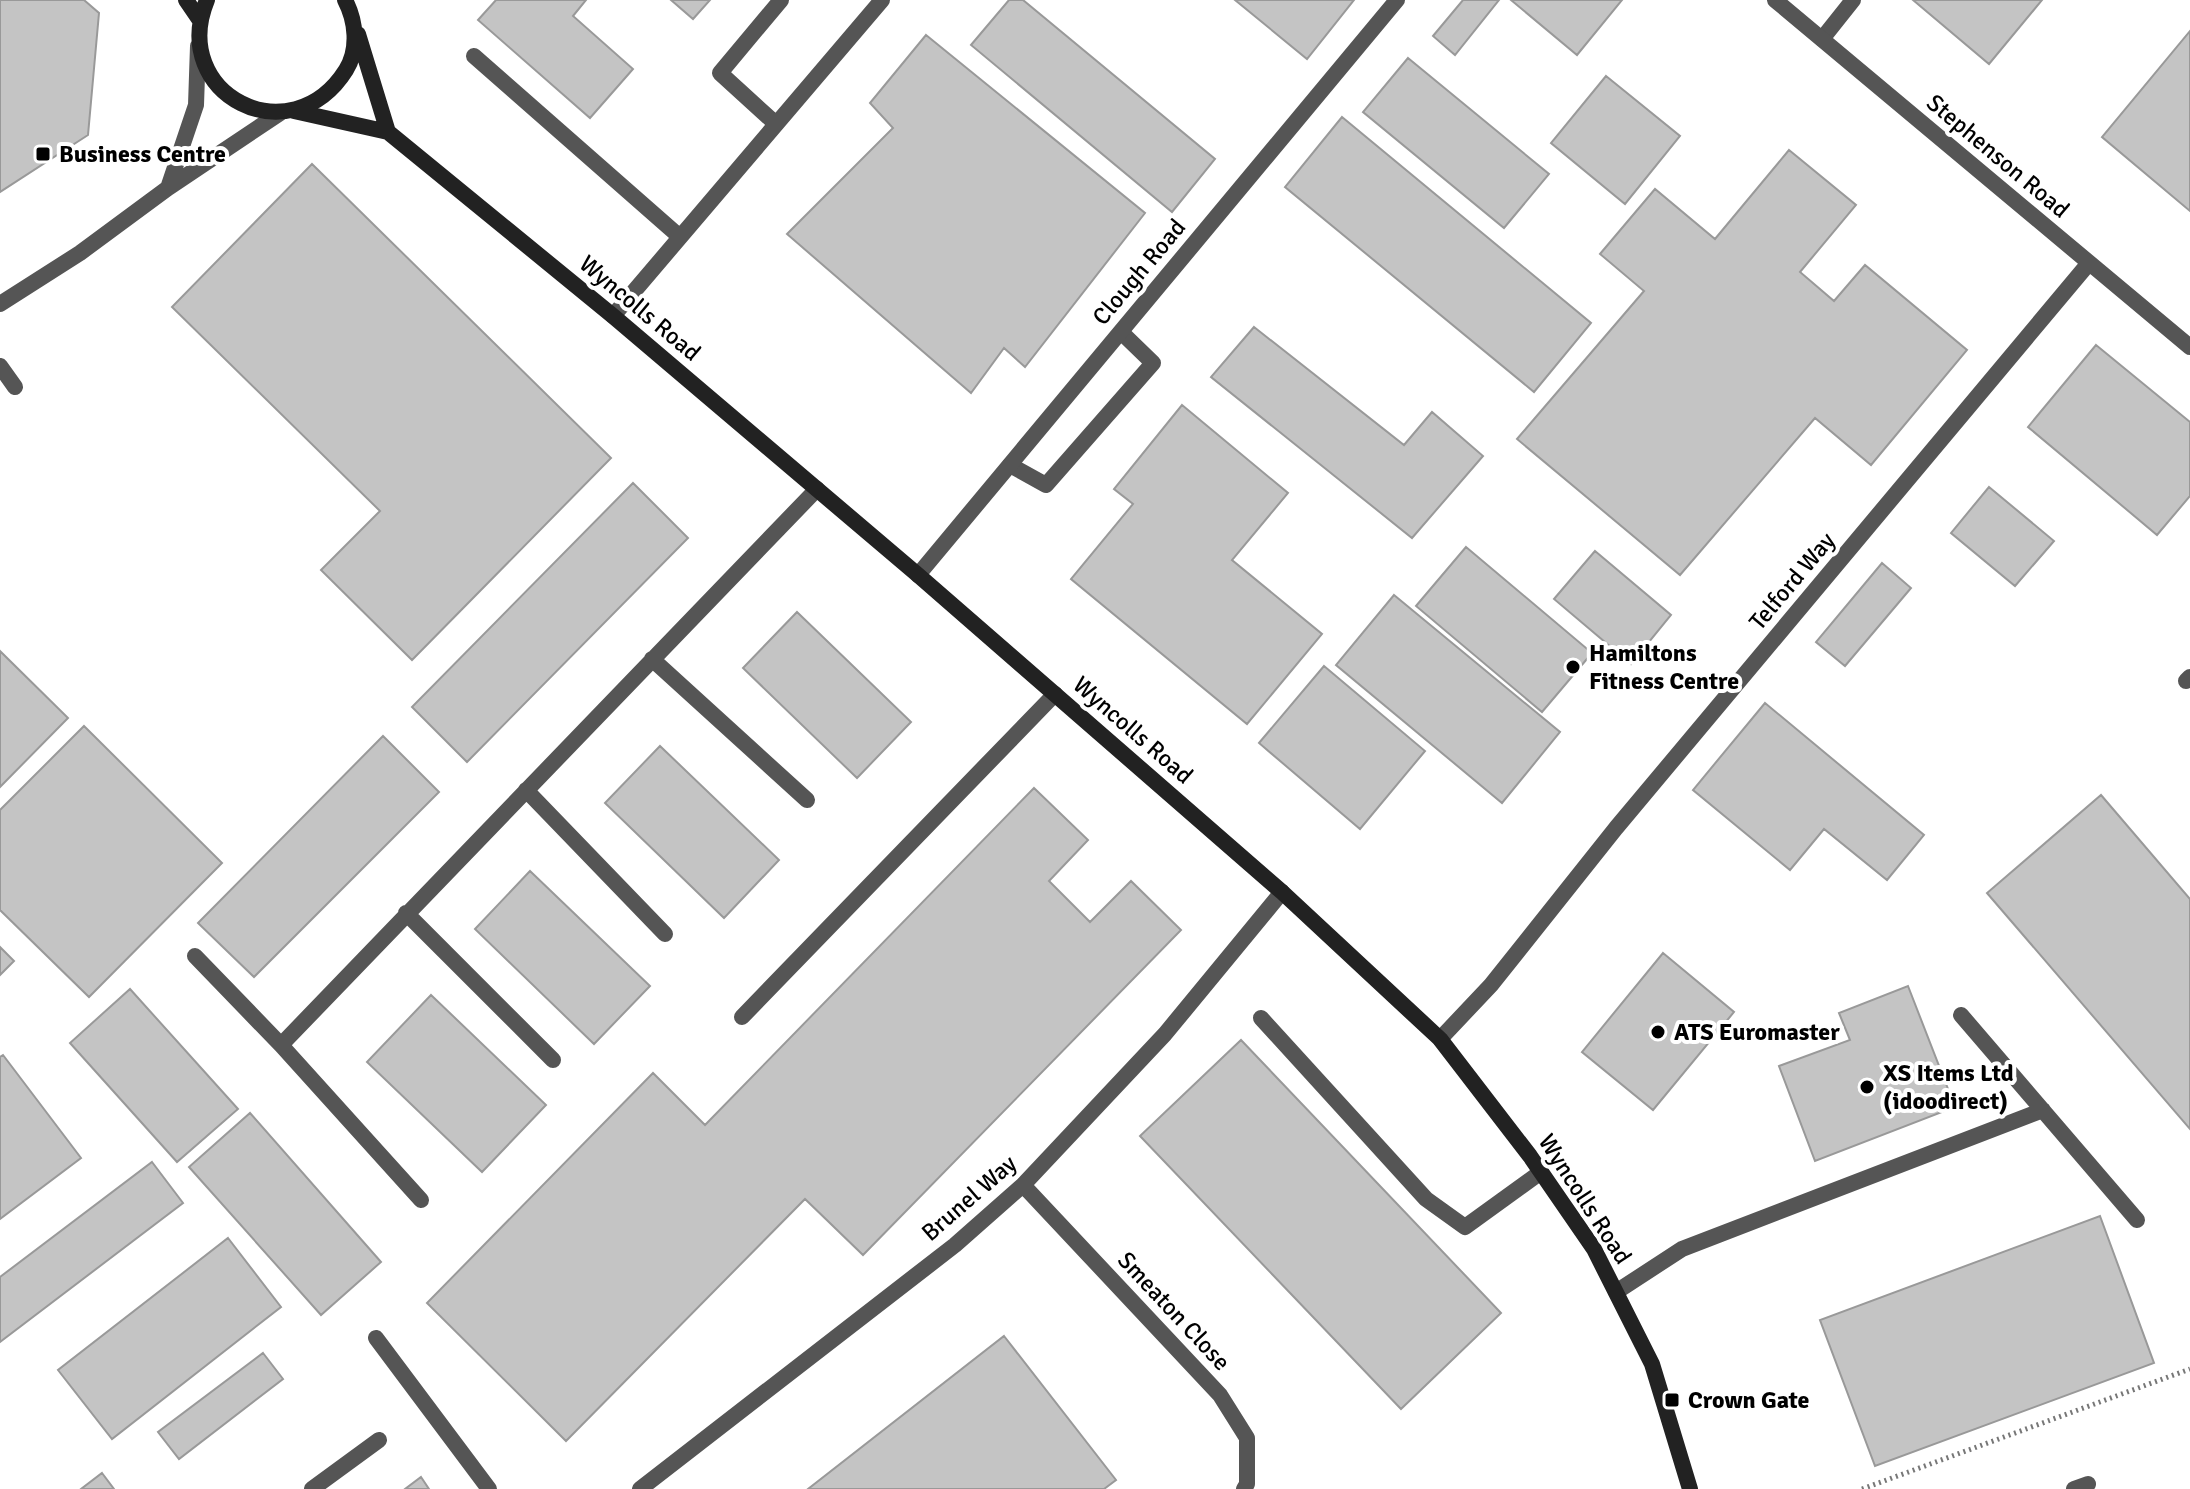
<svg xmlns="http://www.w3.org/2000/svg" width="2190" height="1489" font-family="Signika,sans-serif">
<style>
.building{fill:#c4c4c4;stroke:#999;stroke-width:2}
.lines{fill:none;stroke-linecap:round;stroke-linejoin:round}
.path{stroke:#777;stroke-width:5;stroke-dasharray:2 4;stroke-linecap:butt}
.lane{stroke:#555;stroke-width:16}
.street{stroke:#555;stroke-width:16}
.secondary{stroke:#222;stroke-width:16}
.poi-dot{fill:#000;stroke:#fff;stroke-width:3}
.labels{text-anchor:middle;stroke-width:8;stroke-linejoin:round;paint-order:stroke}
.poi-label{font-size:24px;font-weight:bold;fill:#000;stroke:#fff;text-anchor:start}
.street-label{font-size:24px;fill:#000;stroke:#fff}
</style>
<rect width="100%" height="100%" fill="#fff"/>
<!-- building -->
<path class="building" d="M0 0H84L99 13 88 135 0 192Z
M496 0H586L573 16 633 69 590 118 478 20Z
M671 0H710L693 19Z
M1009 0H1023L1215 159 1172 212 971 45Z
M1235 0H1354L1307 59Z
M1463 0H1499L1455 55 1433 36Z
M1511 0H1622L1577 55Z
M1913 0H2042L1989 64Z
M2190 31V211L2102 137Z
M926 35 1145 213 1025 367 1004 348 971 393 787 234 893 128 870 103Z
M1408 58 1549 174 1504 228 1363 112Z
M1606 76 1680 136 1625 204 1551 143Z
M1342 117 1591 323 1534 392 1285 187Z
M1789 150 1856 205 1800 272 1834 301 1865 265 1967 350 1871 465 1815 418 1680 575 1517 439 1644 291 1600 254 1655 189 1715 239Z
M312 164 611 458 412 660 321 570 380 511 172 307Z
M1254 327 1404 445 1432 412 1483 456 1412 538 1211 377Z
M2096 345 2190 422V496L2157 535 2028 427Z
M1182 405 1288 493 1232 560 1322 634 1247 724 1071 579 1133 504 1114 489Z
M633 483 688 538 467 762 412 707Z
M1989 487 2054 541 2015 586 1951 533Z
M1466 547 1592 653 1542 712 1416 606Z
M1595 551 1671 615 1631 664 1554 599Z
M1882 563 1911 588 1845 666 1816 642Z
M1394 595 1560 732 1502 803 1336 665Z
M797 612 911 722 857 778 743 668Z
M0 651 68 718 0 787Z
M1324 666 1425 751 1360 829 1259 743Z
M1765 703 1924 835 1887 880 1824 829 1790 870 1693 790Z
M84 726 222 863 89 997 0 910V810Z
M383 736 439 792 254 977 198 923Z
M660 746 779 860 724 918 605 803Z
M1034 788 1088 840 1049 881 1090 922 1131 881 1181 930 863 1255 805 1199 566 1441 427 1303 653 1073 705 1125Z
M2101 795 2190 899V1129L1987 893Z
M530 871 650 986 594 1044 475 929Z
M0 947 14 961 0 975Z
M1663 953 1734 1012 1653 1110 1582 1052Z
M1908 986 1955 1107 1815 1161 1779 1066 1850 1040 1839 1013Z
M130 989 238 1109 177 1162 70 1043Z
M431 995 546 1105 482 1172 367 1062Z
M1241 1040 1501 1313 1401 1409 1140 1136Z
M3 1055 81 1158 0 1219V1057Z
M250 1113 381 1262 321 1315 189 1167Z
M152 1162 183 1203 0 1342V1277Z
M2100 1216 2154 1363 1875 1466 1820 1320Z
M228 1238 281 1307 112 1439 58 1370Z
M1004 1336 1116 1480 1104 1489H808Z
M263 1353 283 1379 179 1459 158 1432Z
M102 1473 114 1489H81Z
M421 1477 429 1489H405Z"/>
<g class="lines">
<!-- path -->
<path class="path" d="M1862 1489 2190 1369"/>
<!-- lane -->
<path class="lane" d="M1822 39 1853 0
M474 56 680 237
M776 124 720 73 781 0
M613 316 882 0
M0 366 15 387
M1010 465 1046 485 1153 363 1121 332
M652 659 807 800
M2186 681 2190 677
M526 790 665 934
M406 913 553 1060
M195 956 281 1045 421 1200
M742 1017 1055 694
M1261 1018 1426 1199 1465 1227 1541 1172
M281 1045 817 489
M376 1338 489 1489
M312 1489 379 1440
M2074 1489 2088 1484"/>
<!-- street -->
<path class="street" d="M1775 0 2190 347
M168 188 196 105 198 46
M0 304 80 253 168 188 280 113
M918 575 1397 0
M1961 1015 2137 1220
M1440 1039 1491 985 1616 828 2089 263
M1023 1185 1220 1395 1247 1438V1484L1244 1489
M1616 1292 1682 1249 2043 1110
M640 1489 955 1245 1023 1185 1165 1034 1282 892"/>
<!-- secondary -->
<path class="secondary" d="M186 0 199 19
M207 0C168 95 291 157 346 70 359 49 356 21 345 0
M358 34 388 132
M294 111 388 132 613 316 918 575 1282 892 1440 1039 1530 1156 1594 1249 1652 1364 1690 1489"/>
</g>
<!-- markers -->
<g class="poi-dot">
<rect x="35" y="146" width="16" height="16" rx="4"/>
<circle cx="1573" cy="667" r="8"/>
<circle cx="1658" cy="1032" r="8"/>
<circle cx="1867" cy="1087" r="8"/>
<rect x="1664" y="1392" width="16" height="16" rx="4"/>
</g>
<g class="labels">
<!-- poi labels -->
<g class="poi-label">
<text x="59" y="162">Business Centre</text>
<text x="1589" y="661">Hamiltons<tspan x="1589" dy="28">Fitness Centre</tspan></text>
<text x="1674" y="1040">ATS Euromaster</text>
<text x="1883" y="1081">XS Items Ltd<tspan x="1883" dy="28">(idoodirect)</tspan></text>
<text x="1688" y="1408">Crown Gate</text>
</g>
<!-- street labels -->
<g class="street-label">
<text transform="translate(1998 156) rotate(40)" y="8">Stephenson Road</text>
<text transform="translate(1139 272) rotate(-50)" y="8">Clough Road</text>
<text transform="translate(640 308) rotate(40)" y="8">Wyncolls Road</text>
<text transform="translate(1792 581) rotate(-50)" y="8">Telford Way</text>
<text transform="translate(1133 730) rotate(41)" y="8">Wyncolls Road</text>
<text transform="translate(969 1198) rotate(-41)" y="8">Brunel Way</text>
<text transform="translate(1585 1199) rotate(57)" y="8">Wyncolls Road</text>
<text transform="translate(1174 1311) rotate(47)" y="8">Smeaton Close</text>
</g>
</g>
</svg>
